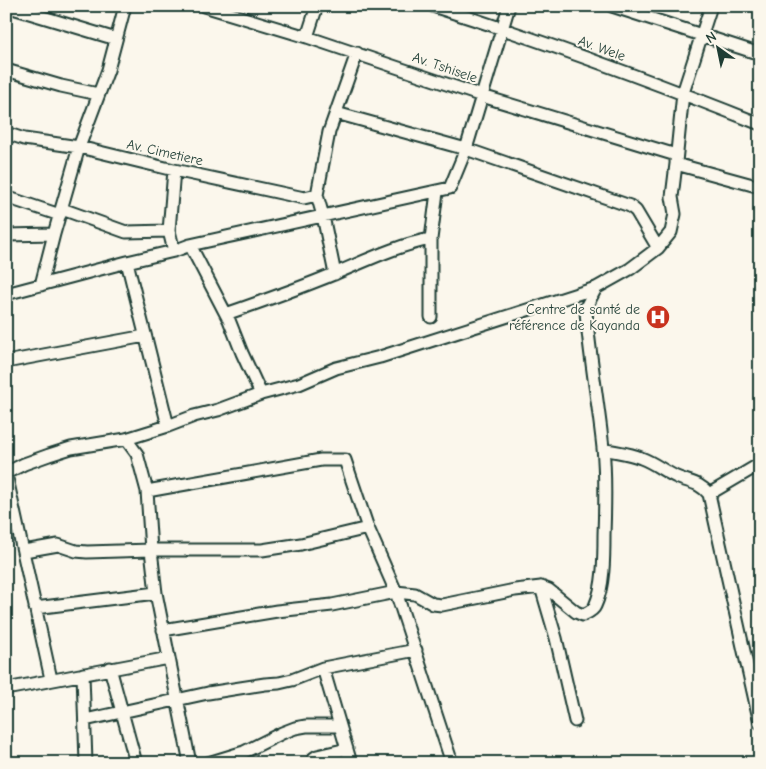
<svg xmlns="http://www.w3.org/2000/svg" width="766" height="769" font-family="'Comic Neue',sans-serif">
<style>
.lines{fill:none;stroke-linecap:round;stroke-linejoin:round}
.minor-casing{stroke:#1f3d34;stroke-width:15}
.minor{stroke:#fbf7ec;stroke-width:11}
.labels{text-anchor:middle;stroke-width:4;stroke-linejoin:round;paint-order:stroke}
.street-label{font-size:14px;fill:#1f3d34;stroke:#fbf7ec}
.poi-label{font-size:14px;fill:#1f3d34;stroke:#fbf7ec;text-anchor:end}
</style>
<rect width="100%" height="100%" fill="#fbf7ec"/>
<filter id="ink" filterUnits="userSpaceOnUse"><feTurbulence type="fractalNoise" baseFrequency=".02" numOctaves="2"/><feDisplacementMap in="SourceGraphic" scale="10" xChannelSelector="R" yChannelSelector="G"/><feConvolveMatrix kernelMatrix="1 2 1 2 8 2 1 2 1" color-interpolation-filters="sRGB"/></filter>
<g filter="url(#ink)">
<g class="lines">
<!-- minor casing -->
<g class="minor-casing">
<path id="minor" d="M6 6 116 39
M204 6 307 37 482 96 676 155
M433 6C543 41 652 81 760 124
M612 6 760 54
M307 37 317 6
M6 70 61 86 98 94
M336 113 466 149 630 206 636 211 658 248
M6 133 24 139 79 147 174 170 304 198 317 195
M676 162 683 93 711 6
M174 170 169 231 174 251
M6 197 60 215
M62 209 126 232 169 231
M6 235 54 234
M431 239 437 192
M190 245 229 320 242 353 261 394
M127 262 168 426
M335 274 323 216 317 195 329 132 357 53
M41 285 54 234 79 147 108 70 125 6
M6 294 127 262 174 251 190 245 450 188 466 149 509 6
M226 314C257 303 289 292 319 280 356 266 392 246 431 239V317
M6 362 145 336
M126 439 137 454 147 491 151 550 156 593 190 763
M603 449C615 452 629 453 641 458 655 463 666 473 679 478 692 483 700 483 709 494L760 723
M6 473 24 464 49 455 71 448 126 439 168 426 194 416 218 410 261 394 299 384 336 368 380 357 596 288 630 269 658 248 671 232 675 214 672 197 676 164 760 187
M6 474 51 679
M147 491 321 460H345L368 528 396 592 452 763
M709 494 760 464
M24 551 58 545 76 551 87 552 151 550H262L301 544 368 528
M541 587 556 638 575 721
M35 608 156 593
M163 630 277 611 332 605 396 592 415 594 433 604 442 605 515 590 541 587 549 590 576 612 583 615C587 613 593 611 595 606 604 587 604 556 604 535 605 506 606 476 603 448 598 402 590 357 586 312V307L596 288
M110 668 136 763
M323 668 351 763
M83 674 86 763
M6 689 169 658
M85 720 208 693 265 684 279 683 292 680 323 668 416 650
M208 763 244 752 282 733 295 728 306 726H340
M316 763 314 758 317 756 347 749"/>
</g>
<!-- minor -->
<use href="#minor" class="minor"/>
</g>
</g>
<!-- icons -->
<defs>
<g id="hospital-disc" transform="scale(1.25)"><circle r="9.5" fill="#c8321e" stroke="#fbf7ec"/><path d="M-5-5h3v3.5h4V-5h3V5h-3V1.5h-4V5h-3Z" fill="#fff"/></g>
</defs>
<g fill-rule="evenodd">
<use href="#hospital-disc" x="658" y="317"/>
</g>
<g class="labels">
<!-- street labels -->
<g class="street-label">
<text transform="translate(602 48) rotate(20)" y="5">Av. Wele</text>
<text transform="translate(445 67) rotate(19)" y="5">Av. Tshisele</text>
<text transform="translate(165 152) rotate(13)" y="5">Av. Cimetiere</text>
</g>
<!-- poi labels -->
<g class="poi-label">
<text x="640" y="314">Centre de santé de<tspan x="640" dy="16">référence de Kayanda</tspan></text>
</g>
</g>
<!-- margin -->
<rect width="766" height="769" fill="none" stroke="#fbf7ec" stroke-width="25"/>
<rect x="12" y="12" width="741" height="744" fill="none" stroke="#1f3d34" stroke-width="2" filter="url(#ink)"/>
<!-- north arrow -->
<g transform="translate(718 48) rotate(327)" stroke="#fbf7ec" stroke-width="4" paint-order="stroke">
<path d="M0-4L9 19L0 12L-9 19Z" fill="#1f3d34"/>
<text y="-8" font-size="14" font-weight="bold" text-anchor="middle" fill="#1f3d34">N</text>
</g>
</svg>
